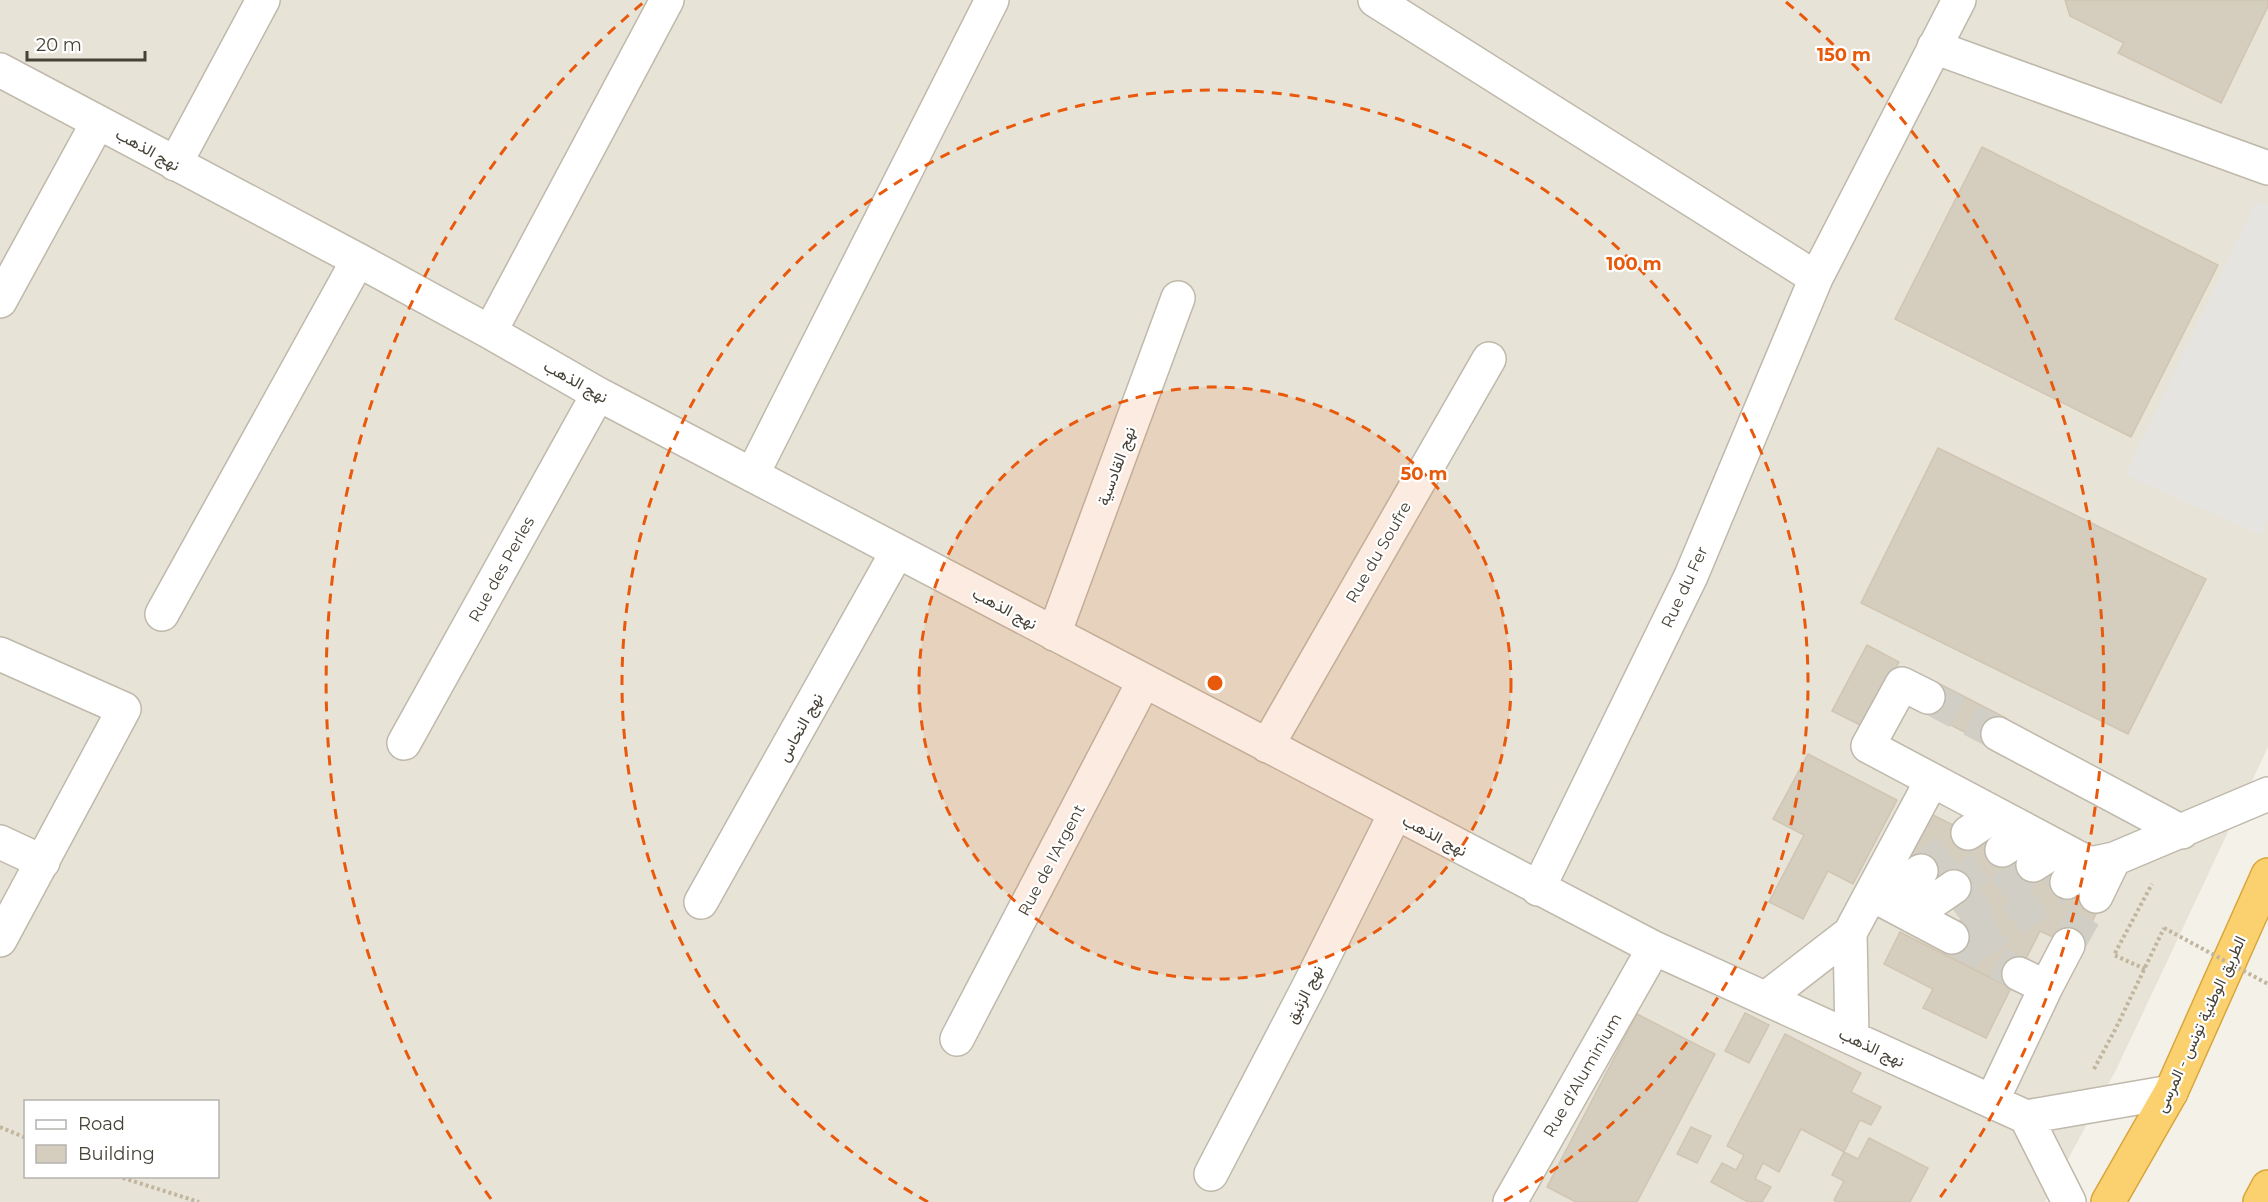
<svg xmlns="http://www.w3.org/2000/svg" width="2268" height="1202" font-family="Montserrat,Vazirmatn,sans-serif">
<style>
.residential{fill:#e8e3d7;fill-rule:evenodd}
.parking{fill:#e5e4e0}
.building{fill:#d5cdbe;stroke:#d0c5b2;stroke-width:1.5}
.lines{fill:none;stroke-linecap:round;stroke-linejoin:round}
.minor-tunnel{stroke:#d1cec5;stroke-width:33;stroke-dasharray:33 16;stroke-linecap:butt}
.minor-casing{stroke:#bfb9ab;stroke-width:36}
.highway-casing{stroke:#d9a63d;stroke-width:36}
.path{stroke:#c1b59d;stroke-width:4;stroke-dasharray:3 3;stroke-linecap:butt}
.minor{stroke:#fff;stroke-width:33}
.highway{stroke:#fad16e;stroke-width:33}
.path-bridge{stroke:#c1b59d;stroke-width:4;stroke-dasharray:3 3;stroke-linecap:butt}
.ring{fill:none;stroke:#e8590c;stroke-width:3;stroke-dasharray:10 8}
.labels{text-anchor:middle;stroke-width:4.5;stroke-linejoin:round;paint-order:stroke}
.street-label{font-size:16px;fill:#474237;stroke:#fff}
.centre{fill:#e8590c;stroke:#fff;stroke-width:3}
.ring-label{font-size:18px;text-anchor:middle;font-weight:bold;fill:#e8590c;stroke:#fff;stroke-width:4.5;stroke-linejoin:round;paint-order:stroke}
</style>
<rect width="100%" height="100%" fill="#f4f1e9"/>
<!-- residential -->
<path class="residential" d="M0 0H2268V747L2116 1070 2045 1202H0ZM26 1102H218V1176H26Z"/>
<!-- parking -->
<path class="parking" d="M2256 201 2268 205V518L2261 535 2125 475Z"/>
<!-- building -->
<path class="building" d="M2065 0H2268V6L2221 103 2118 53 2124 43 2070 16Z
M1982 147 2218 265 2131 437 1895 319Z
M1938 448 2206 579 2128 734 1861 603Z
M1867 645 1899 662 1864 727 1832 711Z
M1936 682 2006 718 1992 746 1921 710Z
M1808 754 1897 800 1853 884 1828 871 1803 919 1769 902 1804 835 1773 819Z
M1927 812 2103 900 2078 949 2040 931 2011 988 1943 954 1972 897 1902 862Z
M1900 932 2011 988 1986 1038 1923 1008 1933 989 1884 964Z
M1745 1013 1769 1025 1749 1063 1725 1051Z
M1637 1014 1715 1054 1637 1202H1576L1547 1187Z
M1785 1034 1861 1073 1851 1092 1881 1107 1871 1125 1860 1120 1844 1152 1801 1129 1779 1172 1763 1163 1755 1179 1771 1187 1762 1202H1748L1711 1182 1722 1163 1736 1170 1744 1155 1727 1146Z
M1691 1127 1711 1136 1697 1163 1677 1154Z
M1869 1138 1928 1168 1910 1202H1837L1834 1200 1844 1181 1832 1175 1844 1152 1858 1159Z"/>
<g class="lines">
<!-- minor-tunnel -->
<path class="minor-tunnel" d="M1928 697 1998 734
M1921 871 1968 833
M1954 887 2002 850
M1961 920 2033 865
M1955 939 2019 974
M2068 945 2096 896
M1972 948 2067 882"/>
<!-- minor casing -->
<g class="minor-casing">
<path id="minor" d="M1375 0 1816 278
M1934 47 2268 168
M0 70 358 260 490 332 598 394 1654 948 2026 1117 2171 1092
M175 164 263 0
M0 301 98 122
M490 332 667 0
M752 475 992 0
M162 614 358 260
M1054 634 1178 298
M0 654 124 709 0 940
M1928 697 1902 684 1868 746 2090 864
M1998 734 2182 832
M404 743 598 394
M1267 746 1489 359
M1968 833 1996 814
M0 842 43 862
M2002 850 2030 832
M2033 865 2060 848
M2067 882 2090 864 2114 859 2268 794
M1538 889 1691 576 1816 278 1959 0
M1871 894 1952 937
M2096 896 2114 859
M1880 900 1921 871
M701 902 897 552
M1912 916 1954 887
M1850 933 1852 1038
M2019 974 2046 987 2068 945
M1766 998 1850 933 1932 780
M957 1039 1144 681
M1992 1101 2046 987
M2026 1117 2069 1202
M1211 1174 1309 986 1395 814
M1510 1202 1654 948"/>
</g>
<!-- highway casing -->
<g class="highway-casing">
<path id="highway" d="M2108 1202 2171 1092 2268 875
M2260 1202 2268 1187"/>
</g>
<!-- path -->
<path class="path" d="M2145 969 2114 955 2152 884
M2094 1069 2116 1028 2164 928
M0 1127 26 1138
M117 1176 199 1202"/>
<!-- minor -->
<use href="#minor" class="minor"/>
<!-- highway -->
<use href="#highway" class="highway"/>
<!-- path-bridge -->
<path class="path-bridge" d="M2164 928 2268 984"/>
</g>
<!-- distance rings -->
<circle cx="1215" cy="683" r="296" fill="#e8590c" fill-opacity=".12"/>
<g class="ring">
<circle cx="1215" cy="683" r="296"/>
<path d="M928 1202A593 593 0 1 1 1502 1202"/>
<path d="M491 1199A889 889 0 0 1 644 2M1786 2A889 889 0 0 1 1939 1199"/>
</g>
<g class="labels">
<!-- street labels -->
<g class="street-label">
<text transform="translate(148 149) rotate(29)" y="6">نهج الذهب</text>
<text transform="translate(576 381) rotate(29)" y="6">نهج الذهب</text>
<text transform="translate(1116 466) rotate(-70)" y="6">نهج القادسية</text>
<text transform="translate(1378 552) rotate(-60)" y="6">Rue du Soufre</text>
<text transform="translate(501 569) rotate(-61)" y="6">Rue des Perles</text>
<text transform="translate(1684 587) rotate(-65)" y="6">Rue du Fer</text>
<text transform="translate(1005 608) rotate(28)" y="6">نهج الذهب</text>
<text transform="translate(800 727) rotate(-61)" y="6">نهج النحاس</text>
<text transform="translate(1435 835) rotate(28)" y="6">نهج الذهب</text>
<text transform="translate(1051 860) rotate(-62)" y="6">Rue de l'Argent</text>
<text transform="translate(1304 994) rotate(-63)" y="6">نهج الزئبق</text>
<text transform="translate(2200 1024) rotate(-65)" y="6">الطريق الوطنية تونس - المرسى</text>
<text transform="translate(1872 1047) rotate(25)" y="6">نهج الذهب</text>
<text transform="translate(1582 1075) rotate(-60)" y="6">Rue d'Aluminium</text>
</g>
</g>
<circle cx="1215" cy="683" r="9" class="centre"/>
<g class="ring-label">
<text x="1844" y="61">150 m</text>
<text x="1634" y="270">100 m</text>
<text x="1424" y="480">50 m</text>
</g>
<!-- legend -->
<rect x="24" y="1100" width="195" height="78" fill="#ffffff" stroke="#b5b3af" stroke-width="1.5"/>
<rect x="36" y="1120" width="30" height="9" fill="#ffffff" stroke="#b5b3af" stroke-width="1.5"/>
<text x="78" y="1130" font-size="18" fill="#474237">Road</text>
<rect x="36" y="1145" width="30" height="18" fill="#d5cdbe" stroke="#b5b3af" stroke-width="1.5"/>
<text x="78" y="1160" font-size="18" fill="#474237">Building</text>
<!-- scale -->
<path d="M27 51v9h118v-9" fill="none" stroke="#474237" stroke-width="3"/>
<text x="36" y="51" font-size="18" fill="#474237" stroke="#ffffff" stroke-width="4.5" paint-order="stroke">20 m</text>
</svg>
